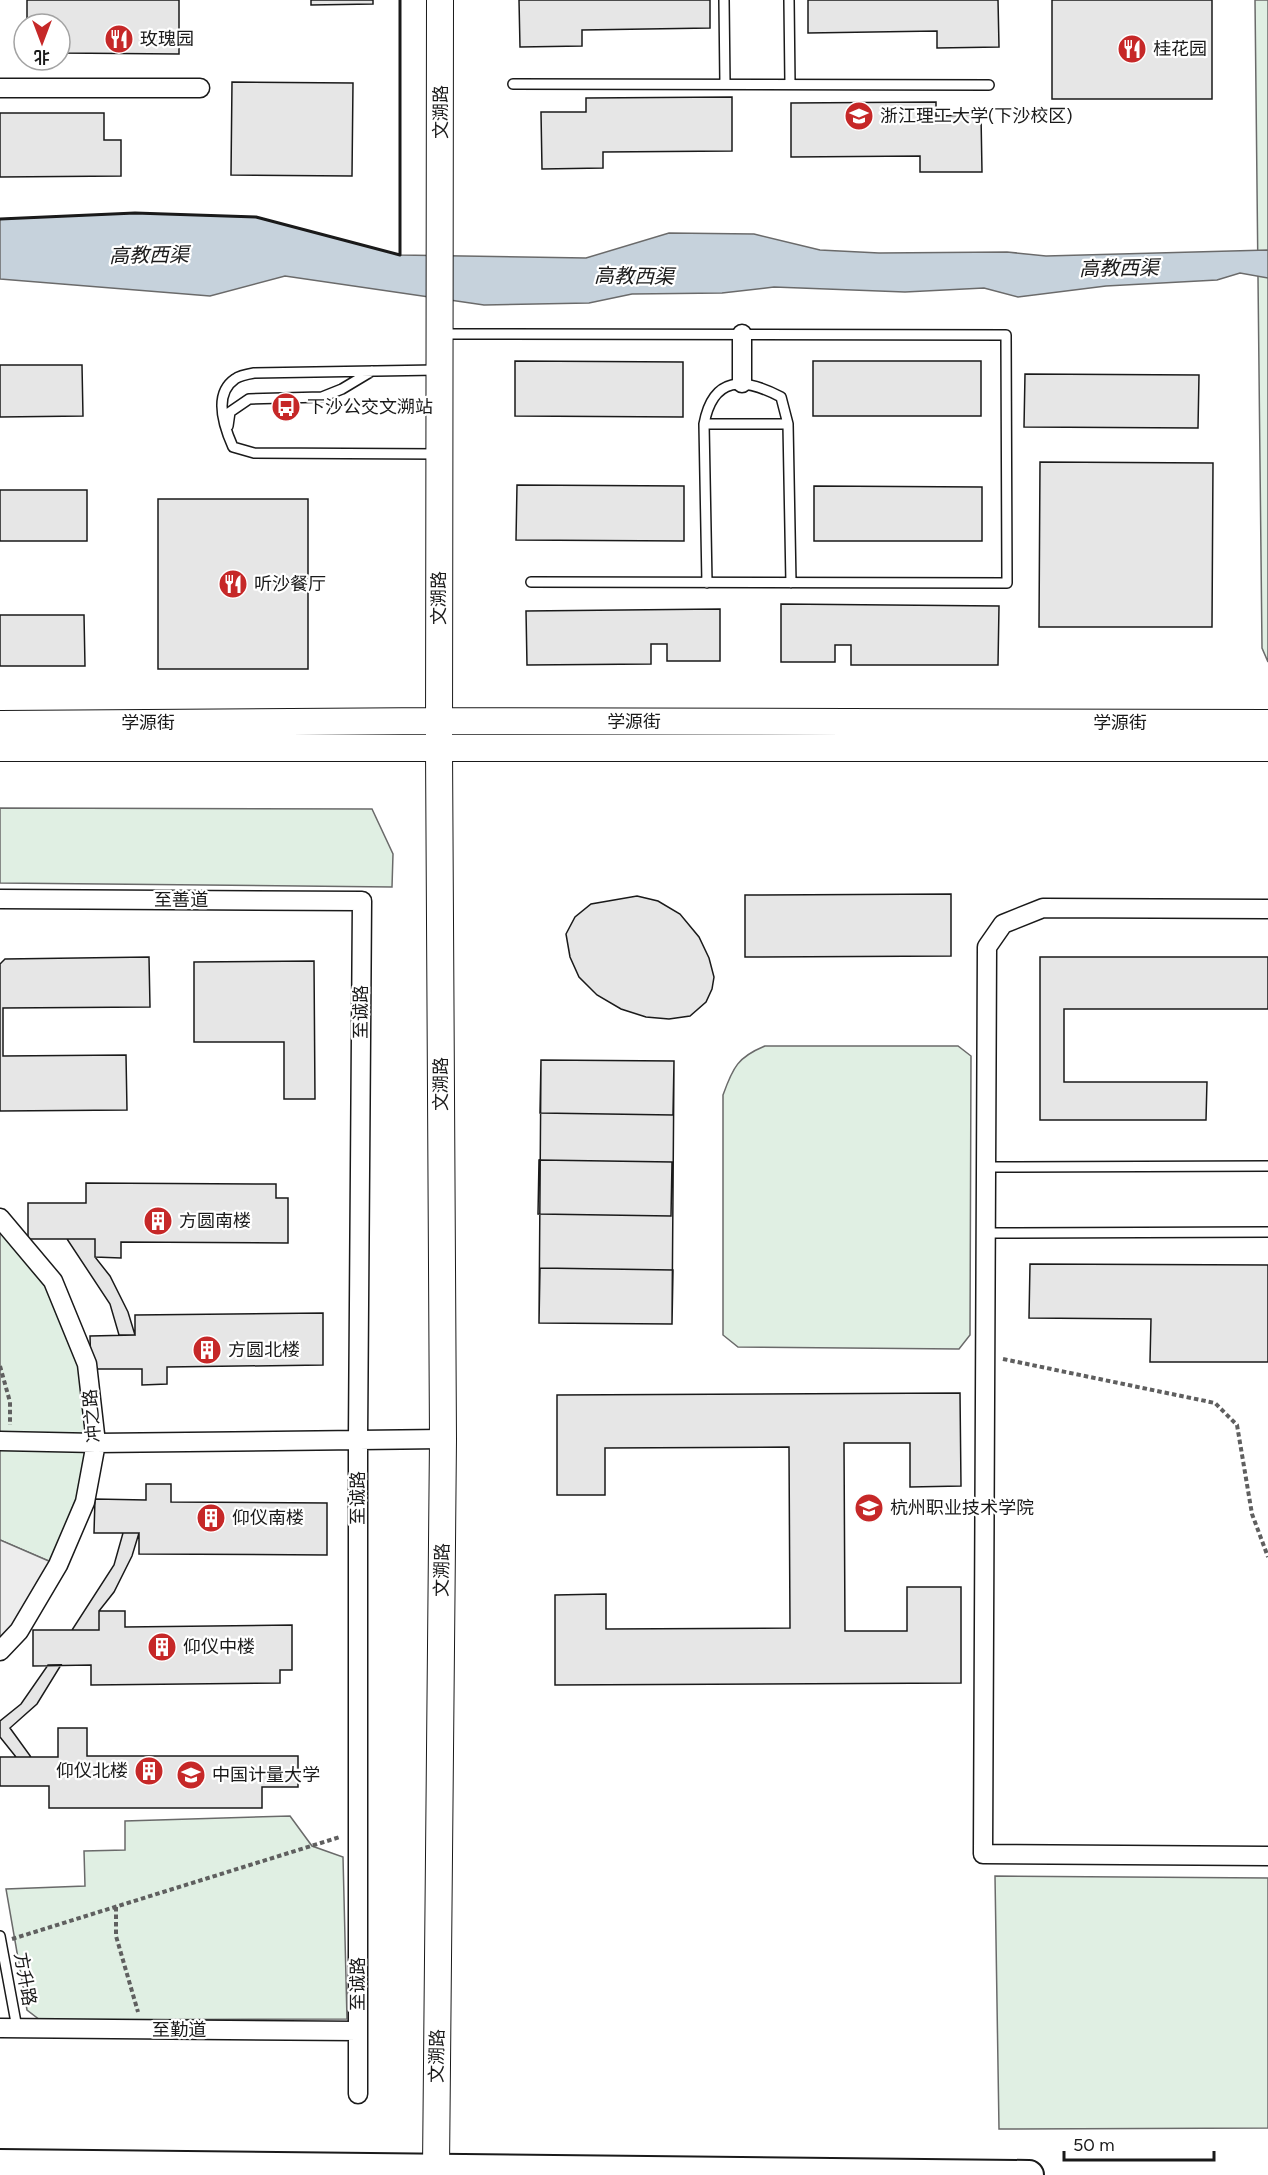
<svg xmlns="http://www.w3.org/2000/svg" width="1268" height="2175" font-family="Figtree,'Noto Sans SC',sans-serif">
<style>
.green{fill:#e0efe3;stroke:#6a6a6a;stroke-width:1.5}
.parking{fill:#ededed;stroke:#6a6a6a;stroke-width:1.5}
.water{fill:#c6d2dc;stroke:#6a6a6a;stroke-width:1.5}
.building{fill:#e6e6e6;stroke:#1a1a1a;stroke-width:1.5}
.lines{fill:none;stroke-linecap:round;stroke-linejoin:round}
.lane-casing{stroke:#1a1a1a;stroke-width:12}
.street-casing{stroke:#1a1a1a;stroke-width:21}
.secondary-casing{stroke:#1a1a1a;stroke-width:28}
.primary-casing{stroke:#1a1a1a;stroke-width:32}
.path{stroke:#5f5f5f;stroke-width:4;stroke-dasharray:4.5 3;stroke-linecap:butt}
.lane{stroke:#fff;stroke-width:9}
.street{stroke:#fff;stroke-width:18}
.secondary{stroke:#fff;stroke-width:26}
.primary{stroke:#fff;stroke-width:28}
.wall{stroke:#1a1a1a;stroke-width:3}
.labels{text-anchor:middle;stroke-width:4.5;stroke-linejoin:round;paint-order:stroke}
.poi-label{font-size:18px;fill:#1a1a1a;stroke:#fff;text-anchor:start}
.street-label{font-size:18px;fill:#1a1a1a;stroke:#fff}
.water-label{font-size:20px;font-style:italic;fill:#1a1a1a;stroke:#fff}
</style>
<rect width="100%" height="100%" fill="#fff"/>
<!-- green -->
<path class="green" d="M1255 0H1268V662L1262 648Z
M0 808 372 809 393 854 392 887 0 883Z
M765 1046H958L971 1056 970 1335 959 1349 738 1347 723 1335V1095C733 1067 738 1057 765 1046Z
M0 1218 53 1281 87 1364 96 1443 58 1565 0 1540Z
M290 1816 312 1846 343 1857 347 2019 40 2020 27 2010 6 1889 85 1886 84 1851 125 1850V1821Z
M995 1876 1268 1878V2128L999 2129Z"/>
<!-- parking -->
<path class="parking" d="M0 1540 58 1565 0 1651Z"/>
<!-- water -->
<path class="water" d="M135 213 256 217 400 255 586 258 669 233 754 234 820 250 879 253 1007 252 1046 256 1268 250V278L1240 273 1217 280 1106 286 1018 297 984 288 905 292 774 287 722 293 632 294 589 303 484 305 285 276 210 296 0 279V219Z"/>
<!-- building -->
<path class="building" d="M27 0H179V54L60 53V24H27Z
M311 0H373V4L311 5Z
M519 0H710V28L582 30V46L520 47Z
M808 0H998L999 47 937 48V31L808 33Z
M1052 0H1212V99H1052Z
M232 82 353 83 352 176 231 175Z
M732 97V151L603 152V168L542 169 541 112H586V98Z
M936 102V116L981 115 982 172H920V156L791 157V103Z
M0 113H104V140H121V176L0 177Z
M515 361 683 362V417L515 416Z
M813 361H981V416H813Z
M0 365H82L83 416 0 417Z
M1025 374 1199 375 1198 428 1024 427Z
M1040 462 1213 463 1212 627H1039Z
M517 485 684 486V541L516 540Z
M814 486 982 487V541H814Z
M0 490H87V541H0Z
M158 499H308V669H158Z
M781 604 999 606 998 665H851V645H835V662H781Z
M720 609V661H667V644H651V664L527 665 526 611Z
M0 615H84L85 666H0Z
M951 894V956L745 957V895Z
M637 896 658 901 680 914 699 937 709 958 714 977 712 989 706 1002 690 1016 669 1019 646 1017 621 1009 597 995 579 977 570 957 566 934 575 917 591 904Z
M149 957 150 1007 3 1008V1056L126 1055 127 1110 0 1111V964L5 959Z
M1040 957H1268V1009H1064V1082H1207L1206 1120H1040Z
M314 961 315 1099H284V1042H194V962Z
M541 1060 674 1061 673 1115 540 1113Z
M541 1060 674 1061 672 1324 539 1323Z
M539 1160 672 1162 671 1216 538 1214Z
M86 1183 276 1184V1198H288V1243L121 1242V1258L95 1257V1239H28V1203H86Z
M67 1239H95V1257L110 1276 128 1312 135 1335H119L110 1304Z
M1030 1264 1268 1265V1362H1150L1151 1319 1029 1318Z
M540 1268 673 1270 672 1324 539 1323Z
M323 1313V1365L167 1367V1384L142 1385V1369H91L90 1336 135 1335V1315Z
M960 1393 961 1486 910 1487V1443H844L845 1631H907V1587H961V1683L555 1685V1595L606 1594V1629L790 1628 789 1447 605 1448V1495H557V1395Z
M146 1484H171V1502L327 1503V1555L139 1554V1533H94L95 1499 146 1500Z
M123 1533H139L132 1556 114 1592 99 1611V1630H72L114 1565Z
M99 1611H125V1627L292 1625V1670H280V1683L91 1685V1665L33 1666V1630H99Z
M48 1665H61L37 1704 10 1728 31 1757H16L0 1737V1721L21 1704Z
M58 1728H87V1756H298V1787H262V1808H49V1786H0V1757H58Z"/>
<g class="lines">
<!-- lane casing -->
<g class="lane-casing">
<path id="lane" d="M724 0 725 84
M789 0 790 84
M513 84 989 85
M441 334 1006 335 1007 583 531 582
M437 370 254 373C248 374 239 376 235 379 213 394 224 427 233 447L254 453 439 454
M704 424C713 376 743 377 781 397L788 424
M228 426 230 412 249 399 322 397 342 389 372 371
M707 583 704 424H788L791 583
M986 1167 1268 1166
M986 1233 1268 1232
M0 1936 17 2028"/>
</g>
<!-- street casing -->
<g class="street-casing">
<path id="street" d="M0 88H200
M742 383V334
M0 899 362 901 358 1439V2094
M1268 909 1043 908 1003 924 987 947 983 1854 1268 1856
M0 1218 53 1281 87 1364 96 1443 85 1502 58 1565 19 1631 0 1651
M0 1441 96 1443 443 1439
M0 2028 358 2031"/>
</g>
<!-- secondary casing -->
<g class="secondary-casing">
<path id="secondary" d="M0 724 439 721 1268 723
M0 748H1268
M436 2168 443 1439 439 749 440 0"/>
</g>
<!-- primary casing -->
<g class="primary-casing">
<path id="primary" d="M0 2164 1029 2175"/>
</g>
<!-- path -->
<path class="path" d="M1003 1359 1215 1403 1237 1425 1252 1514 1268 1557
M0 1366 10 1402V1425
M116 1907V1936L138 2012
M12 1939 340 1837"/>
<!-- lane -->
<use href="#lane" class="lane"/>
<!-- street -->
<use href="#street" class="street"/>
<!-- secondary -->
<use href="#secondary" class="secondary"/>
<!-- primary -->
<use href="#primary" class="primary"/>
<!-- wall -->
<path class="wall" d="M0 219 135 213 256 217 400 255V0"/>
</g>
<!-- icons -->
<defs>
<g id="restaurant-disc" transform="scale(1.5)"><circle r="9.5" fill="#c62828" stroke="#fff"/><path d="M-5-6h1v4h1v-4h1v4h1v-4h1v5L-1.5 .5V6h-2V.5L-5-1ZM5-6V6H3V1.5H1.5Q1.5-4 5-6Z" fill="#fff"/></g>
<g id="university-disc" transform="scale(1.5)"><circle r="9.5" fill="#c62828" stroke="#fff"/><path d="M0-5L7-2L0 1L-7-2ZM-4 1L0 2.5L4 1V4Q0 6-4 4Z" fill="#fff"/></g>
<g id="bus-disc" transform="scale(1.5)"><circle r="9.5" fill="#c62828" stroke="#fff"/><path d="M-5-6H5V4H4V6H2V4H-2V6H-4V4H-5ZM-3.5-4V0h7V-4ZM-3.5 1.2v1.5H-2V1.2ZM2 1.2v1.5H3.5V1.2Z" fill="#fff"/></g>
<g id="building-disc" transform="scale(1.5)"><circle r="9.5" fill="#c62828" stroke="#fff"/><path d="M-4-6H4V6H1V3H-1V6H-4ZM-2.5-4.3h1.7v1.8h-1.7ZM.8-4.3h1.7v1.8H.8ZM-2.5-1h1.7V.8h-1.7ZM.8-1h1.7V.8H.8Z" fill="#fff"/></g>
</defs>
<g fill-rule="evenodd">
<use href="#restaurant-disc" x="119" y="39"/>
<use href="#restaurant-disc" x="1132" y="49"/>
<use href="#university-disc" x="859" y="116"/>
<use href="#bus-disc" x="286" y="407"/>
<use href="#restaurant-disc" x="233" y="584"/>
<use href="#building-disc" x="158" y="1221"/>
<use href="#building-disc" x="207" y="1350"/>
<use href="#university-disc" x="869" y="1508"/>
<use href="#building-disc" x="211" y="1518"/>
<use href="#building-disc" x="162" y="1647"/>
<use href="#building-disc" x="149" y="1771"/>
<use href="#university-disc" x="191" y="1775"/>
</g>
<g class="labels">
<!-- poi labels -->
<g class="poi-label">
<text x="140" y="45">玫瑰园</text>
<text x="1153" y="55">桂花园</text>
<text x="880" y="122">浙江理工大学(下沙校区)</text>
<text x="307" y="413">下沙公交文溯站</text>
<text x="254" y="590">听沙餐厅</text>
<text x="179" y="1227">方圆南楼</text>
<text x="228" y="1356">方圆北楼</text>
<text x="890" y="1514">杭州职业技术学院</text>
<text x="232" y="1524">仰仪南楼</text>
<text x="183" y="1653">仰仪中楼</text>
<text x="128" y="1777" text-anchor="end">仰仪北楼</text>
<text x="212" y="1781">中国计量大学</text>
</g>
<!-- street labels -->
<g class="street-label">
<text transform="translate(441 112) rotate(-90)" y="6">文溯路</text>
<text transform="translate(439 598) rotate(-90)" y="6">文溯路</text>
<text x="634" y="728">学源街</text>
<text x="148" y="729">学源街</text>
<text x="1120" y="729">学源街</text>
<text x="181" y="906">至善道</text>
<text transform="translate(361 1012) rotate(-90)" y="6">至诚路</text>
<text transform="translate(441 1084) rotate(-90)" y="6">文溯路</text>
<text transform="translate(92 1416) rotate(-95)" y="6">冲之路</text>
<text transform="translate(358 1498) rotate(-90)" y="6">至诚路</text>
<text transform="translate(442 1570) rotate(-89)" y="6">文溯路</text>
<text transform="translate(25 1979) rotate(80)" y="6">方升路</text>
<text transform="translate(358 1984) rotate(-90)" y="6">至诚路</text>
<text x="179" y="2036">至勤道</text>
<text transform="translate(437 2056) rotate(-89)" y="6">文溯路</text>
</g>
<!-- water labels -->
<g class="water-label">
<text transform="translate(149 255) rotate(-1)" y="7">高教西渠</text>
<text transform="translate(1119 268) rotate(-1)" y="7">高教西渠</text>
<text transform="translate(634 276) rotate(1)" y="7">高教西渠</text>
</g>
</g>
<!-- north arrow -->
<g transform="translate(42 42) rotate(180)"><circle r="28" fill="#ffffff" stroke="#a3a3a3" stroke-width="1.5"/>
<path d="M0-4.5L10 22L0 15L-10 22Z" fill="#c62828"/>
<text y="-9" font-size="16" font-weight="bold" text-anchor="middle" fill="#1a1a1a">北</text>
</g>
<!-- scale -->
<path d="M1064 2151v9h150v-9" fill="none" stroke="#1a1a1a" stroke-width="3"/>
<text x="1073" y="2151" font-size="18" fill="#1a1a1a" stroke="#ffffff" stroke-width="4.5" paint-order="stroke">50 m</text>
</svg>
